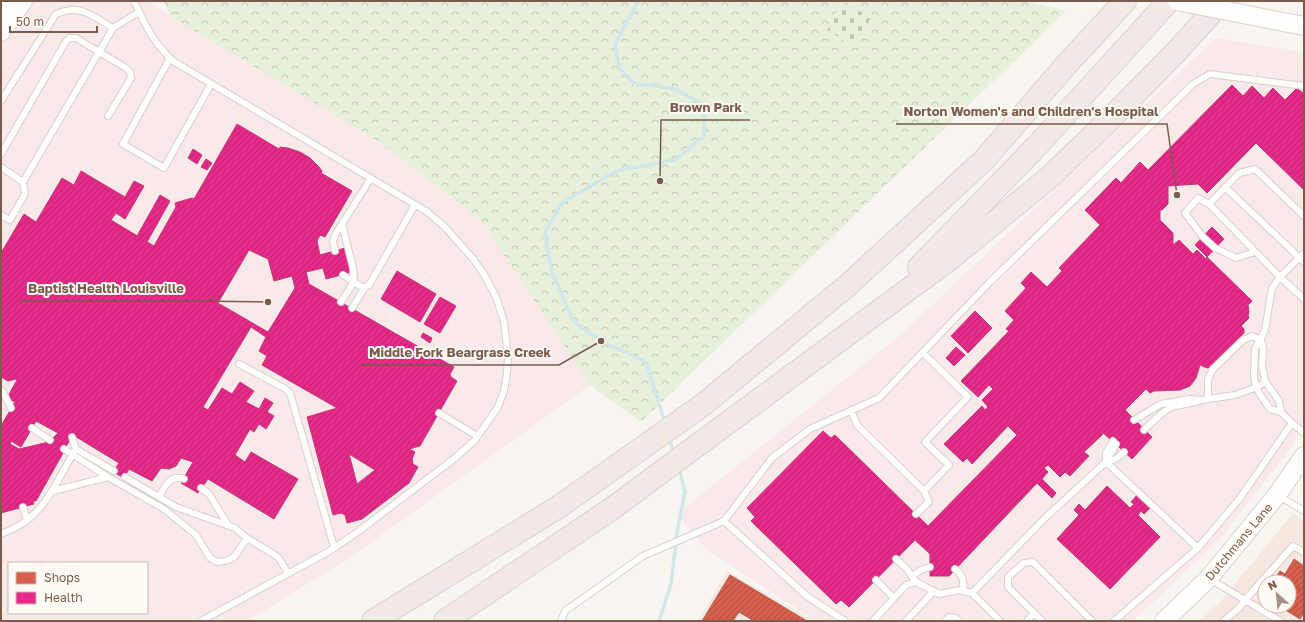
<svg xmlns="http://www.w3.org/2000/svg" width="1305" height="622" font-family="'Golos Text',sans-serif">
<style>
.commercial{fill:#f6e8e1;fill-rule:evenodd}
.medical{fill:#fae9e9;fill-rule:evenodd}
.forest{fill:url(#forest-crowns)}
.cemetery{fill:url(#cemetery-stones)}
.shops{fill:url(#shops-hatch);stroke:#ba5f4d}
.health{fill:url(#health-hatch);stroke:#c63878;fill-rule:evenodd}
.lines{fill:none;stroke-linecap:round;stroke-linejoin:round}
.stream{stroke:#d0e8ea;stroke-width:3.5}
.lane-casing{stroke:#d7d1cb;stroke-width:8}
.secondary-casing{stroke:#d9d2cb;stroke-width:20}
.highway-casing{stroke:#dad1cc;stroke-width:24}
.lane{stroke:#fefefd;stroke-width:6}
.secondary{stroke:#fefefd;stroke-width:18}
.highway{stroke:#f2eae7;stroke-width:22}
.secondary-bridge-casing{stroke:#d9d2cb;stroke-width:20;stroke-linecap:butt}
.secondary-bridge{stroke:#fefefd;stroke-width:18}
.labels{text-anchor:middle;stroke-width:4;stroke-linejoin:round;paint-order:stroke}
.street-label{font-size:12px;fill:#7a5c4d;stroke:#fffaf3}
.leader{fill:none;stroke:#7a5c4d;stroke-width:1.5}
.callout-dot{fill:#7a5c4d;stroke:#fffaf3;stroke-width:1.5}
.callout-label{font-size:13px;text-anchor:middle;font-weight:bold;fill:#7a5c4d;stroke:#fffaf3;stroke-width:4;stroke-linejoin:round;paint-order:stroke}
</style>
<defs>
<pattern id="forest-crowns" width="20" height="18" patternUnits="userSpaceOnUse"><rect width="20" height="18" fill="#e7f0db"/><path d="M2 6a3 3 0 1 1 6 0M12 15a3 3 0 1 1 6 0" fill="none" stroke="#c0c6b4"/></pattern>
<pattern id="cemetery-stones" width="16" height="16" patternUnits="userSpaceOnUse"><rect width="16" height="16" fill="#e7f0db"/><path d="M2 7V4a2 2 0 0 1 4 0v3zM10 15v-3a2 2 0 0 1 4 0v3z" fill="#c0c6b4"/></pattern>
<pattern id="shops-hatch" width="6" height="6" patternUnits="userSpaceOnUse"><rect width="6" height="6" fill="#d6604d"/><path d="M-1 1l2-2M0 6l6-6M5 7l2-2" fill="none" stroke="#aa4f40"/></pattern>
<pattern id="health-hatch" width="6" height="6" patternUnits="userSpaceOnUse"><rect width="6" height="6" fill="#e7298a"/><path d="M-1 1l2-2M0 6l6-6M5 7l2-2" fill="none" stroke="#b6266d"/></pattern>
</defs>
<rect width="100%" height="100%" fill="#f9f5f0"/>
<!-- commercial -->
<path class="commercial" d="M1293 513 1304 521V621H1198L1221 601ZM1265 582H1289V606H1265Z
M727 571 814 621H698Z"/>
<!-- medical -->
<path class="medical" d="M1 1H149L170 16 378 141 481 220 590 385 345 561 247 621H1ZM9 563H147V613H9Z
M1216 38 1304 52V423L1292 446 1220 539 1133 621H816L706 549 677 514 897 338Z"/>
<!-- forest -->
<path class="forest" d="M164 1H1025L1066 11 641 422 590 385 481 220 378 141 170 16Z"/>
<!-- cemetery -->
<path class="cemetery" d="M842 2 871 17 856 46 827 31Z"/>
<!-- shops -->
<path class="shops" d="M1294 559 1304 566V613L1300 619 1279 606H1289V582H1273L1280 571 1285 574Z
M730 575 807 621H754L739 612 733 621H702Z"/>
<!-- health -->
<path class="health" d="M1232 85 1243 96 1252 86 1264 98 1273 88 1285 100 1297 88 1304 94V190L1256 143 1207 193 1198 184 1168 186V204L1162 210H1160V220L1173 233V245L1179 240 1193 254 1197 250 1206 259 1207 257 1252 301 1248 305 1249 312 1248 315 1249 318 1241 326 1244 329V333L1210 367 1207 368 1200 365 1196 378 1190 386 1180 390 1154 391 1150 393 1146 389 1125 410 1152 437 1132 459 1101 431 1103 434 1084 452 1089 456 1070 476 1065 472 1060 477 1048 465 1044 468 1048 472 1042 479 1056 493 1052 498 1037 483 949 576H930V554L915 540 849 607 841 600 836 604 751 521 755 517 747 508 823 431 831 438 835 435 928 526 1017 435 1008 426 972 464 967 458 963 462 944 444 982 406 985 410 988 407 982 400 993 389 989 385 978 397 961 381 1009 331 1006 329 1014 320 1005 311 1026 288 1021 283 1031 272 1047 287 1062 271 1059 268 1100 225 1085 210 1116 178 1121 183 1140 162 1148 170Z
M237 124 279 149 280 147 288 148 300 152 310 158 319 167 322 171 321 173 352 191 325 237 320 235 317 241 320 255 345 248 352 272 326 279 323 268 306 272 309 284 454 367 450 374 451 377 457 381 420 446 409 449 415 452 412 459 413 464 418 467 409 483 362 519 347 523 345 515 341 513 333 515 307 417 337 408 262 365 267 356 259 351 266 337 251 327 203 407 208 410 222 388 232 394 240 382 254 391 246 402 259 409 265 398 273 403 267 412 274 416 266 429 259 424 254 432 250 429 235 455 245 462 251 452 298 479 274 519 208 479 198 493 181 483 193 462 181 458 176 466 169 469 161 468 152 481 129 469 124 478 113 472 119 463 73 435 62 453H63L36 501H33L34 504 1 513V426L15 402 7 398 17 380 16 379 8 381 1 377V253L24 214 36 222 62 178 74 185 81 171 125 197 134 181 144 186 125 219 116 213 111 220 154 246 176 207 175 203 192 198 194 199ZM249 250 268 259 274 281 292 276 295 288 268 332 218 303ZM36 421 58 433 49 442 19 449 10 444 11 441 21 447ZM349 454 375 470 357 484Z
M193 149 202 155 197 164 188 158Z
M206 159 212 163 207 170 201 167Z
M160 195 170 201 147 242 137 236Z
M1212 227 1224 239 1207 257 1195 245Z
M397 271 436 294 420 322 381 299Z
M440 297 456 306 440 333 424 324Z
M975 311 992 328 968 353 951 336Z
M423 333 432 338 430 343 421 337Z
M956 347 965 355 954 366 946 358Z
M1107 486 1130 508 1134 504 1131 502 1138 494 1151 507 1144 514 1141 511 1138 515 1160 537 1110 589 1057 539 1079 515 1074 510 1079 504 1085 510Z"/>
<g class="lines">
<!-- stream -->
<path class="stream" d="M638 1 615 45 619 68 634 83 675 89 704 105V136L675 160 616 171 562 203 545 232 551 270 573 321 601 341 646 362 665 423
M669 438 674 453
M659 621 671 584 678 527 685 491 679 469"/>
<!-- lane casing -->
<g class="lane-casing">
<path id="lane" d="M134 1C146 26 152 41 173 61L426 211 444 226 474 260 485 276 496 297 504 321 508 358 507 373 504 391 498 407 475 440 455 458 359 531 328 552 201 621
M170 58 123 144 164 168 211 84
M1 101 56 14C81 3 92 16 113 28L139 12
M1 154 65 43 69 38H76L126 68 130 72 131 78 108 116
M1 167 23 182 113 28
M1225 187 1304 262
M1209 204 1198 198 1185 213 1203 237 1215 248 1236 258 1255 252
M1 215 10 220 25 194 23 182
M335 251 333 241 335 235 371 178
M1304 253 1280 277 1304 299
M343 275 363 288 369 285 415 205
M341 302 354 282 353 268 342 224
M352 308 365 287
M1261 340 1263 349 1262 365 1265 381 1279 401 1281 412 1292 423 1304 433
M923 353 968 397 925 442 949 465 924 491
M239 364 284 388 290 393 334 547
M1 390 3 392 11 408
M1208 399V379L1213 369 1243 340 1252 336 1261 340
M851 410 857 425 924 491 929 502 916 514
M1281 412 1270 409 1259 393 1255 383 1254 376 1255 349 1265 330 1272 288 1280 277 1209 204 1239 173 1255 169 1304 216
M439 413 477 436
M1134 420 1161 404 1190 399 1202 400 1235 395 1257 387 1266 382
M32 428 50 440
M1144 430C1153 422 1162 411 1172 407 1182 404 1192 404 1201 400
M72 437 76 449 114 471
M1106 462V453L1113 441
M1106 462 1116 459 1124 452
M1106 462 1116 444
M108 477 164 509 196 535 210 558 217 562 226 561 234 557 247 538
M125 477 176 507 235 528 247 538 278 557 288 573
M201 488 209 494 228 525
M53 491 108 477 64 449
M1279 496 1304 511
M159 497C165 486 170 474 184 479
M23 507 27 520
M724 521 808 597 845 621
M1 534C45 519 54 484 76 449
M896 559 907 569 916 582
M955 569C963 575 964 581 963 591
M912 576 921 570 930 567
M1210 579 1245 600 1240 607 1224 621
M876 580 894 598
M972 593 1000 621
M561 621 565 611 643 556 724 521 772 458 810 429 879 398 989 283 1193 84 1210 74 1304 86
M873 621 906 585 916 582 939 594 959 590 972 593 1046 517 1106 462 1198 548
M906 621 934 591
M945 621 949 617 956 618 959 621
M1027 621 1034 613
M1042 621 1008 587V577L1024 563 1033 562 1092 621
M1114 621 1198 548 1240 498 1292 423
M1280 621 1245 600 1293 546 1304 552"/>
</g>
<!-- secondary casing -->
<g class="secondary-casing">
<path id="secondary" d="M1 6 5 1
M1268 19 1304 26
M1 32 23 1
M1164 621 1209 578 1277 495 1304 456"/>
</g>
<!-- highway casing -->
<g class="highway-casing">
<path id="highway" d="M919 267 1034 149 1169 1
M373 621 560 506 704 404 848 285 984 160 1067 64 1125 1
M445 621 610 510 951 258 1051 176 1107 122 1178 50 1222 1"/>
</g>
<!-- lane -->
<use href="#lane" class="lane"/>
<!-- secondary -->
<use href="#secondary" class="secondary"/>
<!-- highway -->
<use href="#highway" class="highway"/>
<!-- secondary-bridge casing -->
<g class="secondary-bridge-casing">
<path id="secondary-bridge" d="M1177 1 1268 19"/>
</g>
<!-- secondary-bridge -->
<use href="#secondary-bridge" class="secondary-bridge"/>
</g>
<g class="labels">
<!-- street labels -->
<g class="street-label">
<text transform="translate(1239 542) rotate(-50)" y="4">Dutchmans Lane</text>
</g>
</g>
<!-- callouts -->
<path class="leader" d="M660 181L661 120H750M1177 195L1167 124H896M268 302L192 301H20M601 341L559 365H361"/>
<g class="callout-dot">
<circle cx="660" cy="181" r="4"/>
<circle cx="1177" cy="195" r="4"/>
<circle cx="268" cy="302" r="4"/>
<circle cx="601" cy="341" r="4"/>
</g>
<g class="callout-label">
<text x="706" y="112">Brown Park</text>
<text x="1031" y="116">Norton Women's and Children's Hospital</text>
<text x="106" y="293">Baptist Health Louisville</text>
<text x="460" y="357">Middle Fork Beargrass Creek</text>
</g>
<!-- border -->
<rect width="1305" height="622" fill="none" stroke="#7a5c4d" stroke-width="4"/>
<!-- legend -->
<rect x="8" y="562" width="140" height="52" fill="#fffaf3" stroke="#cabbb1"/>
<rect x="16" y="572" width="20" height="12" fill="#d6604d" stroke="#cabbb1"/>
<text x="44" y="582" font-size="12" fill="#7a5c4d">Shops</text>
<rect x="16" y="592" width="20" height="12" fill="#e7298a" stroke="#cabbb1"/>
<text x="44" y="602" font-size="12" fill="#7a5c4d">Health</text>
<!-- north arrow -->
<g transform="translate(1277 594) rotate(333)"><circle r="19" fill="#fffaf3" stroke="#cabbb1"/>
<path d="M0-3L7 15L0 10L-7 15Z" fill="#a69286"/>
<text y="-6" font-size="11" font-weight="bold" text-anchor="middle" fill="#7a5c4d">N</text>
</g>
<!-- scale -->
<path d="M10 26v6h87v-6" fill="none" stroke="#7a5c4d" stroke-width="2"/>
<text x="16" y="26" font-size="12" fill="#7a5c4d" stroke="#fffaf3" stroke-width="3" paint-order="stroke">50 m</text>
</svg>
